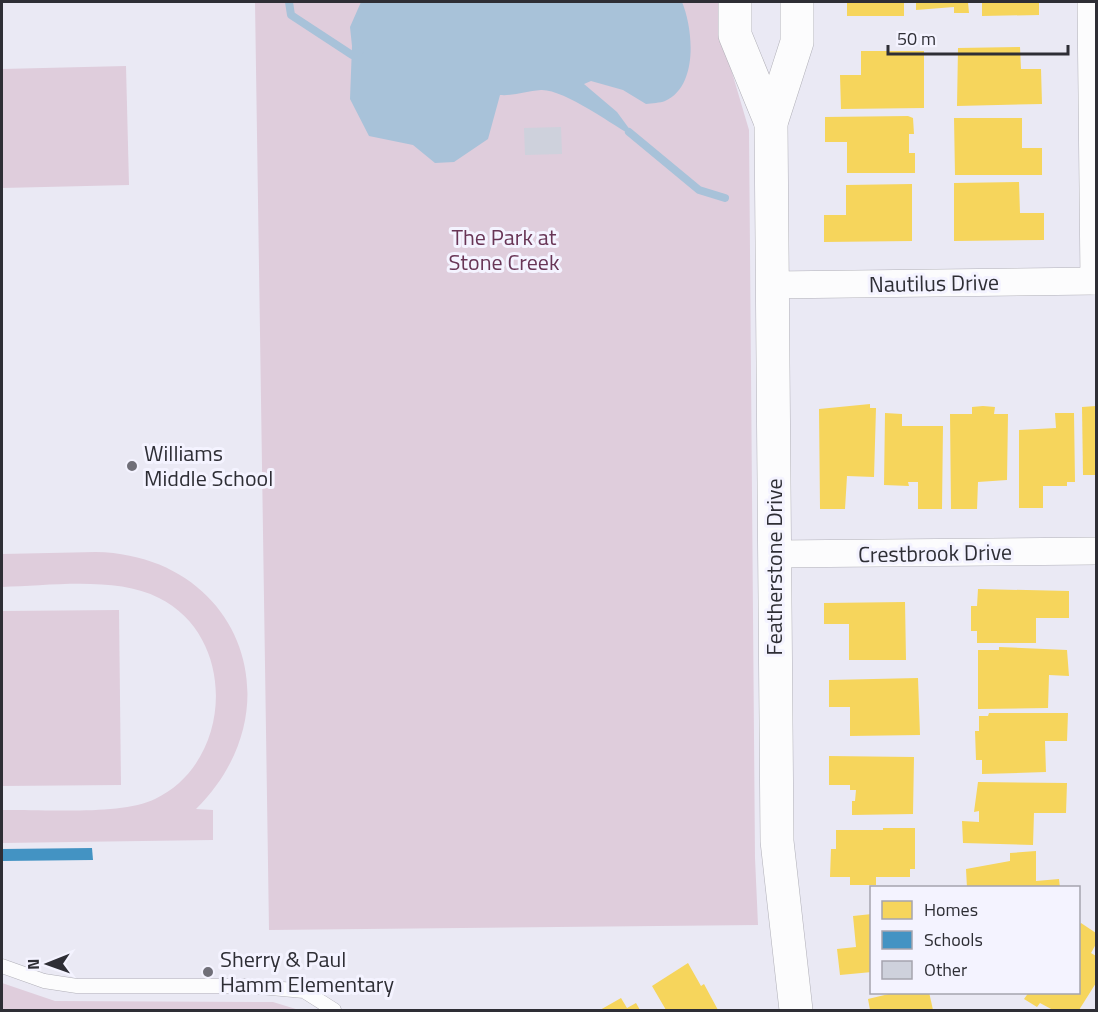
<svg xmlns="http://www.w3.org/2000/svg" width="1098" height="1012" font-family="'Titillium Web',sans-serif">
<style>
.green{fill:#dfcddc}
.water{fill:#a8c2d9}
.homes{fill:#f6d55c}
.schools{fill:#4393c3}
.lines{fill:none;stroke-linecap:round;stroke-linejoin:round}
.stream{stroke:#a8c2d9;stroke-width:8}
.building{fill:#ced1dc}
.service-casing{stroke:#b1b0b8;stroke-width:15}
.minor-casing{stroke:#b1b0b8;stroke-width:28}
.tertiary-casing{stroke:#b1b0b8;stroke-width:34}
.service{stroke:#fcfcfd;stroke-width:14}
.minor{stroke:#fcfcfd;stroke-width:27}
.tertiary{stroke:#fcfcfd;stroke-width:33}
.poi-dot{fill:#706f78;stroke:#f4f3ff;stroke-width:2}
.labels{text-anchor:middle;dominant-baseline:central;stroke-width:6;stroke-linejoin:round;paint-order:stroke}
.park-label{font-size:22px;fill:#683556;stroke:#f4f3ff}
.street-label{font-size:22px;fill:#2e2e35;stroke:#f4f3ff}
.poi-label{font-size:22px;fill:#2e2e35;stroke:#f4f3ff;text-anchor:start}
</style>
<rect width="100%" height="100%" fill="#eae9f4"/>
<g class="green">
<polygon points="255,2 723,2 723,42 749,130 755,858 758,925 269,930"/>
<polygon points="126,66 129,185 2,188 2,69"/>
<path d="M96,552C240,555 298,708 196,809L213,810V840L2,843V810C42,809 120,816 155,799C233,762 238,637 159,598C116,576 49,586 2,587V554Z"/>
<polygon points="119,610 121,785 2,786 2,611"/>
<polygon points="2,983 55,1001 273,1002 299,1010 2,1010"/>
</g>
<path class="water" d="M361,2H682C693,28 699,86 665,101C660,103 652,103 646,104L623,90L591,81L584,84L617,112L636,138C614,126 564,89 541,90C526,91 515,96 500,95L488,139L454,162L435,163L413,145L369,136L350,99L352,46L350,27Z"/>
<g class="homes">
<rect x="847" y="2" width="57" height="14"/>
<polygon points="916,2 968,2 969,13 954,13 954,7 916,10"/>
<polygon points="982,2 1039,2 1039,15 982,16"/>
<polygon points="1020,47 1021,69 1041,69 1042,104 957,106 958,48"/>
<polygon points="861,51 924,51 924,108 841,109 840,75 861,75"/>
<polygon points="908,116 913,118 914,134 909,134 909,153 915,153 915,173 847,173 847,142 825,142 825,117"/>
<polygon points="954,118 1022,118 1022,148 1042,148 1042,175 955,175"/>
<polygon points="1019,182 1020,213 1044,213 1044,240 954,241 954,183"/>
<polygon points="912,184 912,241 824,242 824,215 846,215 846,185"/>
<polygon points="870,404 870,408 876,408 874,477 847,476 845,509 820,509 819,409"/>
<polygon points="983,406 995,407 994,414 1008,414 1007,480 978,482 977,509 951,509 950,414 972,414 972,407"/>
<polygon points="1096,406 1096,475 1083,475 1082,407"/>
<polygon points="885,413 902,414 902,426 943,426 942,509 918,509 918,482 908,482 909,486 884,485"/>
<polygon points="1055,413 1074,413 1075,482 1067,482 1067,486 1043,486 1043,508 1019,508 1019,430 1056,428"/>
<polygon points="978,589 1069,591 1069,618 1036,618 1036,643 977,643 977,631 971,631 971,606 977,606"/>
<polygon points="905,602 906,660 849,660 849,624 824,624 824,603"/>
<polygon points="999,647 1067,650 1069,676 1049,675 1048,708 978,709 978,650 999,650"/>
<polygon points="918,678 920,735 850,736 850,707 829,707 829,680"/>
<polygon points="989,713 1068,713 1067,741 1045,741 1046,772 982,774 982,760 976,760 975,731 979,731 979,716 988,716"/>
<polygon points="829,756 914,757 913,814 852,815 852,801 855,801 856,790 850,790 850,785 829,785"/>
<polygon points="978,782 1067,783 1066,813 1034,813 1033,845 963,843 962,821 979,822 979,811 974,812"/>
<polygon points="883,828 915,828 915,869 910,869 910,877 876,877 876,885 850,885 850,877 830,877 831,849 836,849 836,830 883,830"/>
<polygon points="1036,851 1036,881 1059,879 1060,888 967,888 966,869 1010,861 1010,853"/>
<polygon points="872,914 872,972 840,975 837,949 856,947 853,916"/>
<polygon points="1081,923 1096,933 1096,944 1091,953 1096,956 1096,983 1079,1010 1053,1010 1040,1003 1037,1007 1024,999 1029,992 1078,992 1078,926"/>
<polygon points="688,963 701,986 704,984 718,1010 666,1010 652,986"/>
<polygon points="897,992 929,992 933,1010 870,1010 868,999"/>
<polygon points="621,998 627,1008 636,1003 640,1010 600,1010"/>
</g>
<polygon class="schools" points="92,848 93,860 2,861 2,849"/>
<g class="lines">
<g class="stream">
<polyline points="289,2 291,15 352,55 359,52"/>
<polyline points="629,132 699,190 725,198"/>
</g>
</g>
<polygon class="building" points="561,127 562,154 525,155 524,128"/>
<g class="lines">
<defs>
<polyline id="service" points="2,966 44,981 77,986 250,986 304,991 334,1010"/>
<g id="minor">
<polyline points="1091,2 1094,281"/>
<polyline points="772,285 1096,281"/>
<polyline points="774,554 1096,551"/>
</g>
<g id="tertiary">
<polyline points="735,2 735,35 771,123"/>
<polyline points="796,1010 777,841 771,123 797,42 797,2"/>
</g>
</defs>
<use href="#service" class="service-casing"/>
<use href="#minor" class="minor-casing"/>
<use href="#tertiary" class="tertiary-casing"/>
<use href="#service" class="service"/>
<use href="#minor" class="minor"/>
<use href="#tertiary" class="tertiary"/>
</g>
<g class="poi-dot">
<circle cx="132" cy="466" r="6"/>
<circle cx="208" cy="972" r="6"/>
</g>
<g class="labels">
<g class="park-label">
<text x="504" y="237">The Park at<tspan x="504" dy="25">Stone Creek</tspan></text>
</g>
<g class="street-label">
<text transform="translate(934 283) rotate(-1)">Nautilus Drive</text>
<text transform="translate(935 553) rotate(-1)">Crestbrook Drive</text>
<text transform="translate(774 567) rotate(-90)">Featherstone Drive</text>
</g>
<g class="poi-label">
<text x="144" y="453">Williams<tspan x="144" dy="25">Middle School</tspan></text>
<text x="220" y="959">Sherry &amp; Paul<tspan x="220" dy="25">Hamm Elementary</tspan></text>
</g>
</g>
<rect width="1098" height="1012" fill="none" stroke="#2e2e35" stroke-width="6"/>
<rect x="870" y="886" width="210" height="108" fill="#f4f3ff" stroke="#a5a4ae" stroke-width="1.5"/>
<rect x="882" y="901" width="30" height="18" fill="#f6d55c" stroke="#a5a4ae" stroke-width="1.5"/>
<text x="924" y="916" font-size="18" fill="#2e2e35">Homes</text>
<rect x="882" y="931" width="30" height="18" fill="#4393c3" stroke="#a5a4ae" stroke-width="1.5"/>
<text x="924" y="946" font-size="18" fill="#2e2e35">Schools</text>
<rect x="882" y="961" width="30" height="18" fill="#ced1dc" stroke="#a5a4ae" stroke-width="1.5"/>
<text x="924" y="976" font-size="18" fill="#2e2e35">Other</text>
<g transform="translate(48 964) rotate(269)" stroke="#f4f3ff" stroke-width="4.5" paint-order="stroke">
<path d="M0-4.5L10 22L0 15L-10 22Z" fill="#2e2e35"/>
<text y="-9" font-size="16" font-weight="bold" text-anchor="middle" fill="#2e2e35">N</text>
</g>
<path d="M888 45v9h180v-9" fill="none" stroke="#2e2e35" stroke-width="3"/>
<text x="897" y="45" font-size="18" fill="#2e2e35" stroke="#f4f3ff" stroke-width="4.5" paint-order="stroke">50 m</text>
</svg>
